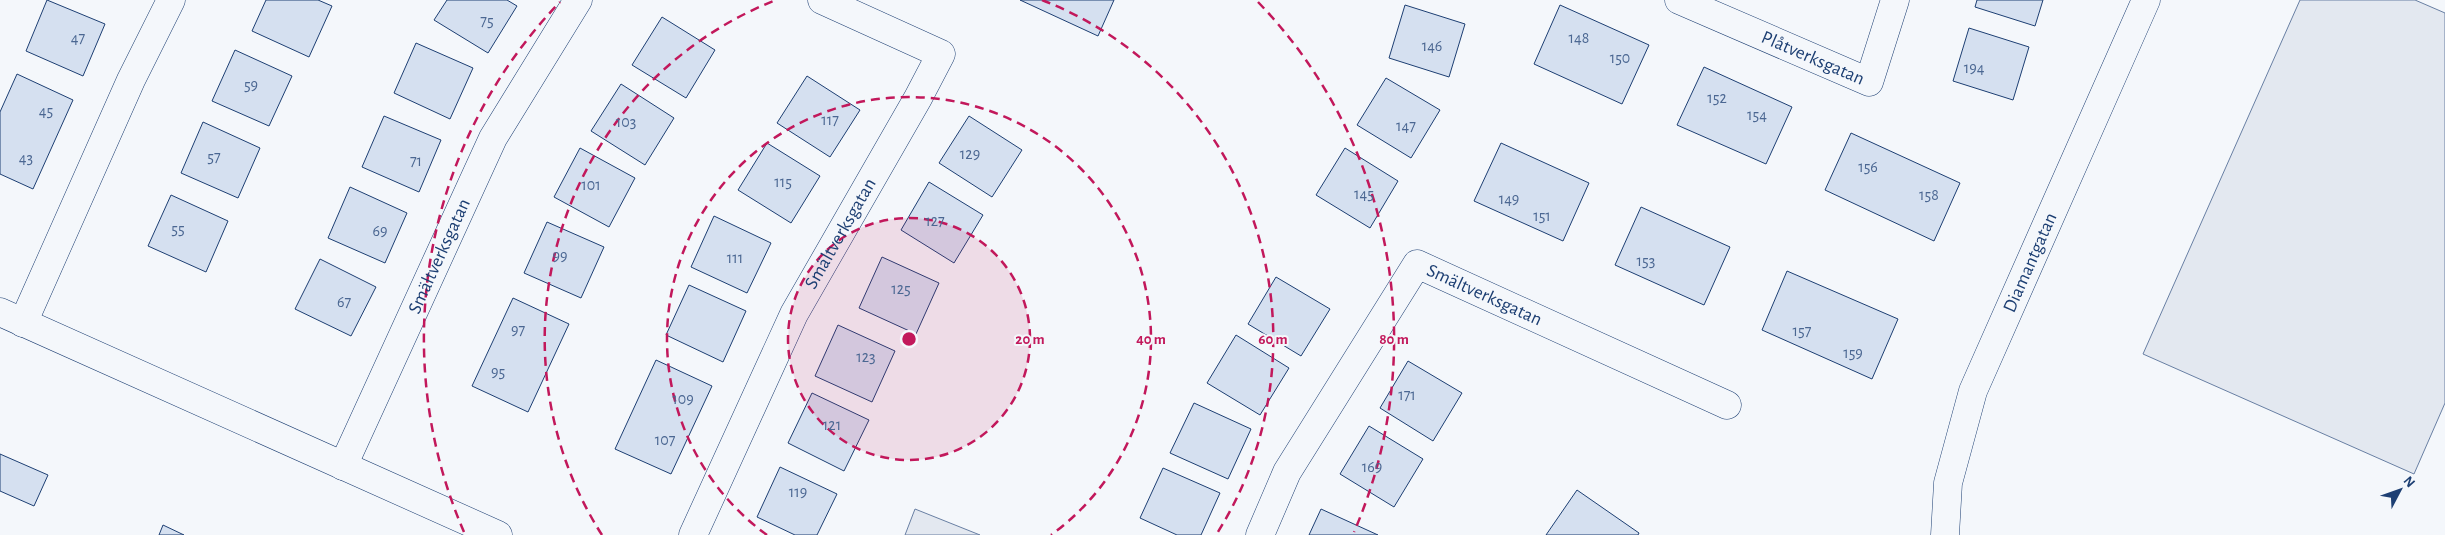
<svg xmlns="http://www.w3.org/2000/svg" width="2445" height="535" font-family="'Alegreya Sans',sans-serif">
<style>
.parking{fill:#e3e8f0;stroke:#687fa3}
.building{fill:#d5e0f0;stroke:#1d3f73}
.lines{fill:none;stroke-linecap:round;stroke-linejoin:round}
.street-casing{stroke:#1d3f73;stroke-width:29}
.street{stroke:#f4f7fb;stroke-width:28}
.ring{fill:none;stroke:#c2185b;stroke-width:2.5;stroke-dasharray:9 6}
.labels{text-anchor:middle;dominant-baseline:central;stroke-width:4;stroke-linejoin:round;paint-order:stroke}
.number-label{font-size:16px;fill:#4b6792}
.street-label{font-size:19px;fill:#1d3f73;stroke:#f4f7fb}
.centre{fill:#c2185b;stroke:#f4f7fb;stroke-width:2.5}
.ring-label{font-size:15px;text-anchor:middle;font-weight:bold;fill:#c2185b;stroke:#f4f7fb;stroke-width:4;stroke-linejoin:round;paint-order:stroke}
</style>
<rect width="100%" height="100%" fill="#f4f7fb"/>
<g class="parking">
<polygon points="2300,0 2415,0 2445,13 2445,403 2414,474 2143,354"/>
<polygon points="915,509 980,535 905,535"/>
</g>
<g class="building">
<polygon points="47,0 105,24 83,76 26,51"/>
<polygon points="266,0 318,0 332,6 309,57 252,31"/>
<polygon points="447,0 507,0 517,6 488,53 434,20"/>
<polygon points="1020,0 1114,0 1098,36"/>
<polygon points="1977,0 2043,0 2035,26 1975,7"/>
<polygon points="1405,5 1465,24 1449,77 1389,58"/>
<polygon points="1560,5 1649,45 1622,104 1534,64"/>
<polygon points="662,17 715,50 686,98 632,65"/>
<polygon points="1969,28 2029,47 2013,100 1953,81"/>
<polygon points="416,43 473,68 450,119 394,93"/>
<polygon points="235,50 292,76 269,126 212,101"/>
<polygon points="1704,67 1792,107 1766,164 1677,125"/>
<polygon points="17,74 73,100 33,189 0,174 0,112"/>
<polygon points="807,76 860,110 830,157 777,123"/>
<polygon points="1386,78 1440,110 1411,158 1357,125"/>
<polygon points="621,84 674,118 645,165 591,131"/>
<polygon points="384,116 441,140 419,192 362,167"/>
<polygon points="969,116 1022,150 992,197 939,163"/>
<polygon points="203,122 260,148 238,198 181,173"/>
<polygon points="1851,133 1960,183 1934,241 1825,190"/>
<polygon points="767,143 820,176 791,223 738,190"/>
<polygon points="1501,143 1589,183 1563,241 1474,201"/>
<polygon points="580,148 635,178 609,227 554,197"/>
<polygon points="1345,148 1398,181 1370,228 1316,195"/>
<polygon points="929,182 983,215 954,263 901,230"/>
<polygon points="350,187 407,213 385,263 328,238"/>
<polygon points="171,195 228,221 206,272 148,246"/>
<polygon points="1641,207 1730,247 1704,305 1615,265"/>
<polygon points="714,216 771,243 747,293 691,267"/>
<polygon points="547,222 604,247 581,298 524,273"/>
<polygon points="882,257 939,283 916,334 859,308"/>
<polygon points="320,259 376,287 351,336 295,309"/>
<polygon points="1787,271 1898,319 1872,379 1762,330"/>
<polygon points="1276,277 1330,309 1301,356 1248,324"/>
<polygon points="689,285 746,311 723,362 666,335"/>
<polygon points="513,298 569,324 528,412 472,386"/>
<polygon points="838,325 895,351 872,402 815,376"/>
<polygon points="1236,335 1289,368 1260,415 1207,383"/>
<polygon points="656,360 712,386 671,474 615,449"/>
<polygon points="1408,361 1462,393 1433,441 1380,408"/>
<polygon points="812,393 869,420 844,471 788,443"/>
<polygon points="1194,403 1251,429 1228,479 1170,453"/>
<polygon points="1369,426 1423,459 1394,507 1340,474"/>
<polygon points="0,454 48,475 34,506 0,491"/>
<polygon points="780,467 837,494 817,535 795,535 757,517"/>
<polygon points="1163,468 1220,493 1201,535 1177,535 1140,518"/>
<polygon points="1577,490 1639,533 1638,535 1546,535"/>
<polygon points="1321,509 1378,535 1309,535"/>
<polygon points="163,525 184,535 159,535"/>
</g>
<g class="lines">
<defs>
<g id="street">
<path id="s1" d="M1679,0L1869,82L1895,0"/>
<polyline points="0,312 498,535"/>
<polyline points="23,323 131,80 171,0"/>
<path id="s2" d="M343,466L493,138L578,0"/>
<path id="s3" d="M693,535L794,314L918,98L941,54L822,0"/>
<path id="s4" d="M1260,535L1287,472L1417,264L1727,405"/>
<path id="s5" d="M1945,535L1948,483L1973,391L2146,0"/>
</g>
</defs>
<use href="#street" class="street-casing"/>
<use href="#street" class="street"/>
</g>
<circle cx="909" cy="339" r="121" fill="#c2185b" fill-opacity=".12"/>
<g class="ring">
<circle cx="909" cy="339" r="121"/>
<path d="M767 535A242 242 0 1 1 1051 535"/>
<path d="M602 535A364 364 0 0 1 776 0M1042 0A364 364 0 0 1 1216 535"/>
<path d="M464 532A485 485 0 0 1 560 2M1258 2A485 485 0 0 1 1354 532"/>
</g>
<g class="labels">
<g class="number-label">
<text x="487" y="21">75</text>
<text x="78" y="38">47</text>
<text x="1579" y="38">148</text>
<text x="1432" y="46">146</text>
<text x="1620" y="58">150</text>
<text x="1974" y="68">194</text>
<text x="251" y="85">59</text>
<text x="1717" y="98">152</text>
<text x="46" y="111">45</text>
<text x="1757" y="115">154</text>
<text x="830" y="120">117</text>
<text x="626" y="122">103</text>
<text x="1406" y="126">147</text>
<text x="970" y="154">129</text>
<text x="214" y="157">57</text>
<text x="26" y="158">43</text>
<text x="416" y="161">71</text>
<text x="1868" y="167">156</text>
<text x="783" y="182">115</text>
<text x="591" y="185">101</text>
<text x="1364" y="194">145</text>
<text x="1929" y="195">158</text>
<text x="1509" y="199">149</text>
<text x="1542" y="216">151</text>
<text x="935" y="221">127</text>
<text x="178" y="229">55</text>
<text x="380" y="231">69</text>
<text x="560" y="256">99</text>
<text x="735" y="258">111</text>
<text x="1646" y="261">153</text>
<text x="901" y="289">125</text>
<text x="344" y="302">67</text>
<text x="518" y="330">97</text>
<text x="1802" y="331">157</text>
<text x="1853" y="353">159</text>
<text x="866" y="357">123</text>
<text x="498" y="372">95</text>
<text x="1407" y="395">171</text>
<text x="683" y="399">109</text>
<text x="832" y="425">121</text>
<text x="665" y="440">107</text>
<text x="1372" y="467">169</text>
<text x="798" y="492">119</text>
</g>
<g class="street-label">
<text stroke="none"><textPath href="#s1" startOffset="146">Plåtverksgatan</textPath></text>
<text stroke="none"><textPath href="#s3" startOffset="336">Smältverksgatan</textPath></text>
<text stroke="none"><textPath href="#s2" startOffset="231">Smältverksgatan</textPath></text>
<text stroke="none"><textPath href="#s5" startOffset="288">Diamantgatan</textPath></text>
<text stroke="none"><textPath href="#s4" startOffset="388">Smältverksgatan</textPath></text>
</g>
</g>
<circle cx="909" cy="339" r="8" class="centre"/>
<g class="ring-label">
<text x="1030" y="344">20 m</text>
<text x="1151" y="344">40 m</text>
<text x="1273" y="344">60 m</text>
<text x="1394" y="344">80 m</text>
</g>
<g transform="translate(2400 490) rotate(49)" stroke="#f4f7fb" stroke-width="4" paint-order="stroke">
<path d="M0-4L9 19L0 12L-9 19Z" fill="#1d3f73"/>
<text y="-8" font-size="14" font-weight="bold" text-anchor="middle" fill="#1d3f73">N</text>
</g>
</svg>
